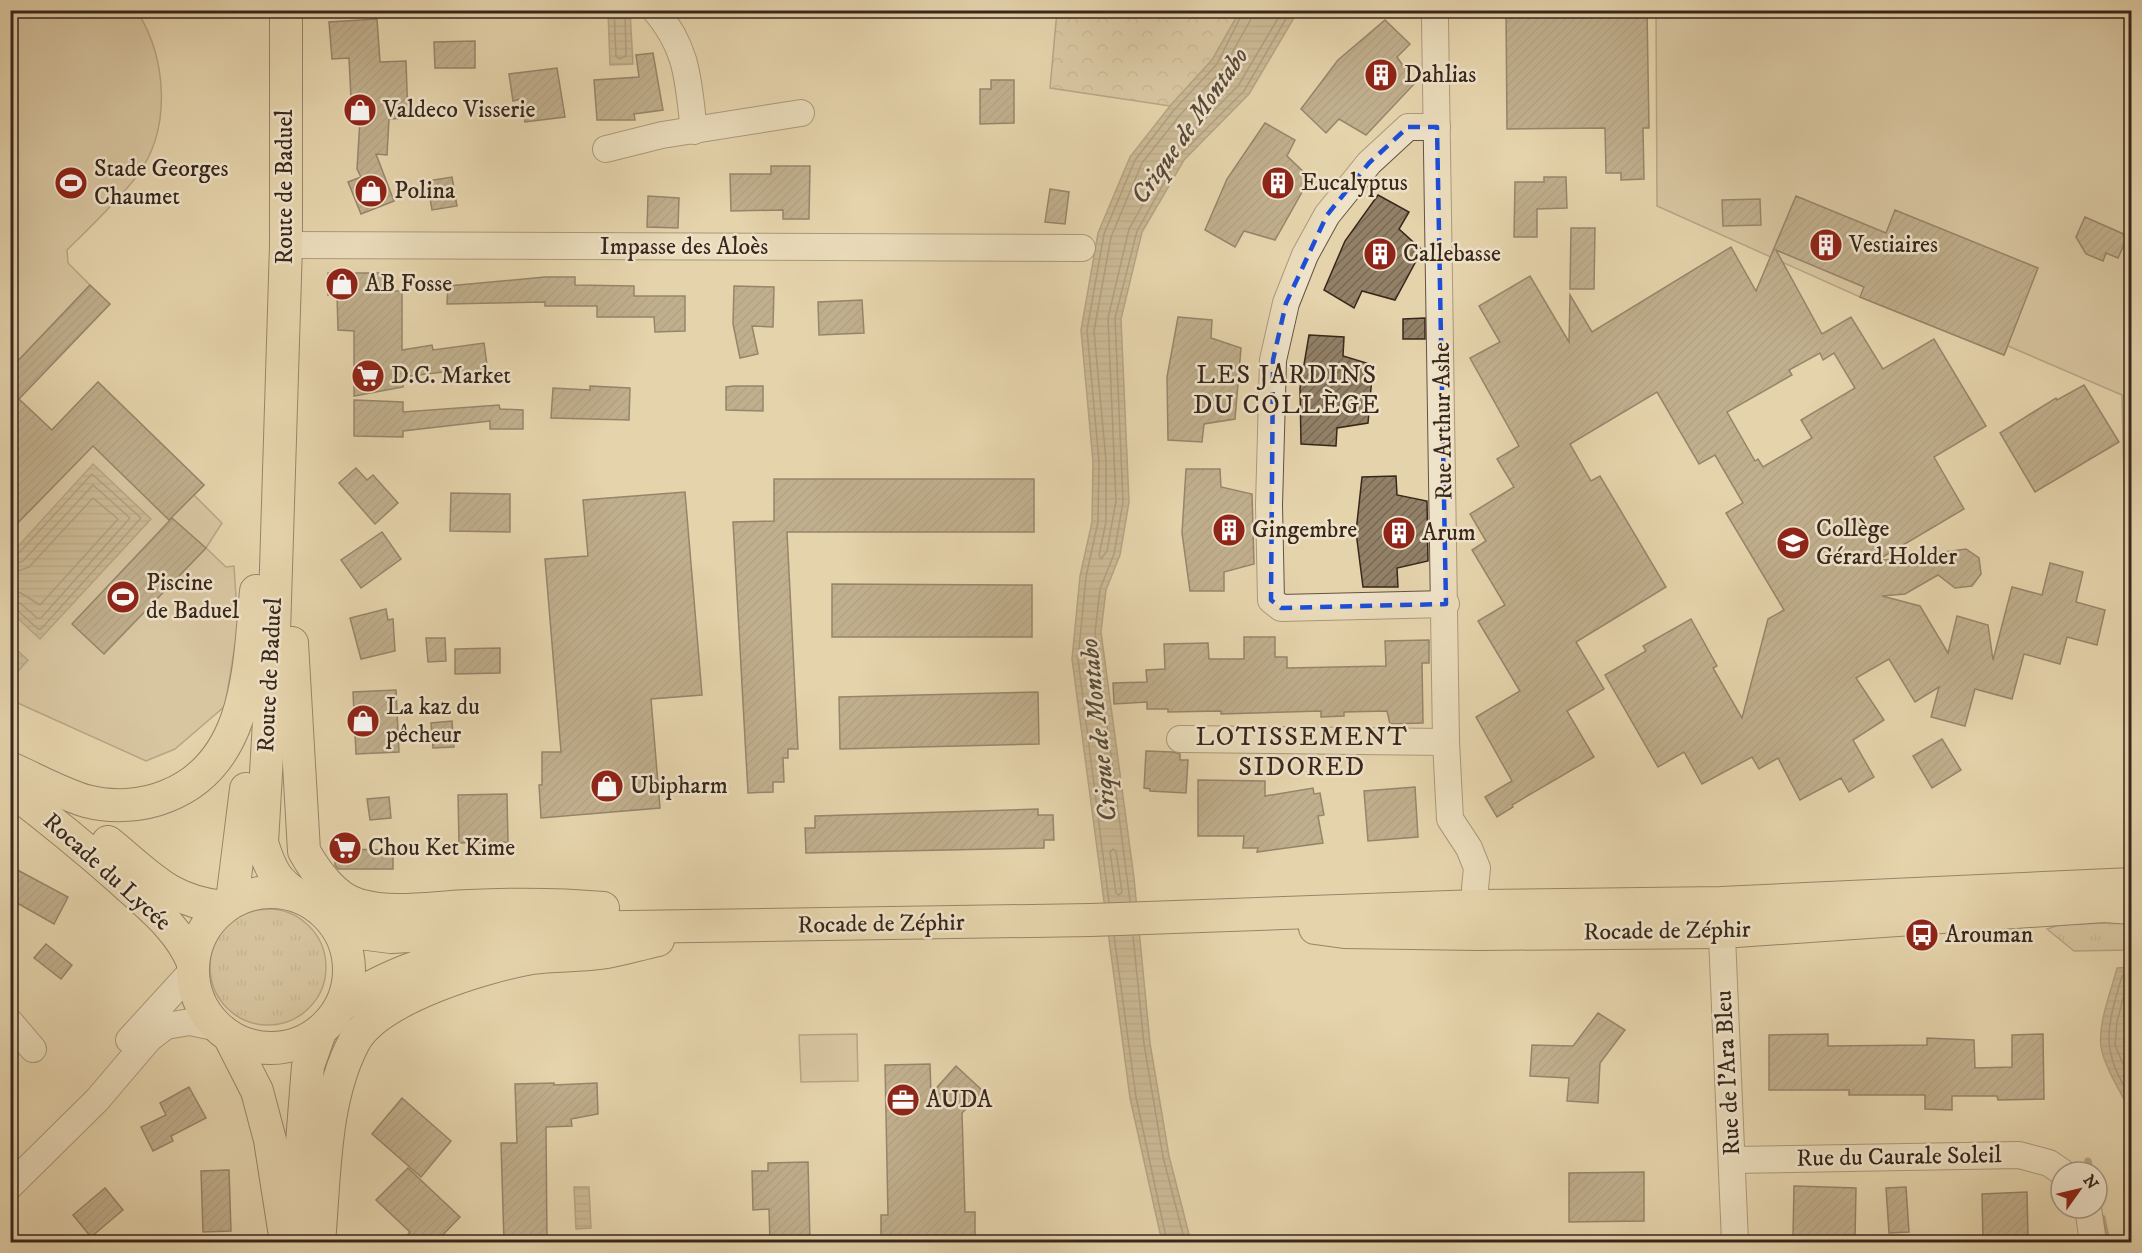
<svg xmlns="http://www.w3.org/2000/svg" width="2142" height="1253" font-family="'IM FELL DW Pica',serif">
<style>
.grass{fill:url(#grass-tufts);stroke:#806e58;stroke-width:1.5}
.forest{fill:url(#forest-crowns);stroke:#806e58;stroke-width:1.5}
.pitch{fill:#c8b694;stroke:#806e58;stroke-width:1.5}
.water{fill:url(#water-rules);stroke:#7c6b55;stroke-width:1.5}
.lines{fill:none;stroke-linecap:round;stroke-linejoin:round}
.shore{stroke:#71604c;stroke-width:1.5}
.stream{stroke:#7c6b55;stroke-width:7}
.building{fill:url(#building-hatch);stroke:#38271c;stroke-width:1.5;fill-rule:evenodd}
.minor-casing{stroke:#635240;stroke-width:28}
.major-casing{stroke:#38271c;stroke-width:34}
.minor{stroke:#eee2c9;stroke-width:26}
.major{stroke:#e5d3ac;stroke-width:32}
.marked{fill:none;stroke:#1d4ed8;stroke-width:4.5;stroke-dasharray:12 8;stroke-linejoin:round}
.labels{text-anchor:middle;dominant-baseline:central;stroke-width:5;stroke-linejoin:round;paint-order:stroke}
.poi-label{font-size:24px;fill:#38271c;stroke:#eee2c9;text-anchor:start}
.street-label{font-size:24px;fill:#38271c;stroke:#eee2c9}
.water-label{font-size:26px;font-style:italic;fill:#5a4938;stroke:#eee2c9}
.neighbourhood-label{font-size:26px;letter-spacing:1.5px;fill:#38271c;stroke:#eee2c9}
</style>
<defs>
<pattern id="grass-tufts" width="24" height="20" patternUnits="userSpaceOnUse" patternTransform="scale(1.5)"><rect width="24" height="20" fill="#c8b694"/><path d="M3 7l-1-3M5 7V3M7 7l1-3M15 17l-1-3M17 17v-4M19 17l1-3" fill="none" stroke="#a39478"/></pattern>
<pattern id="forest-crowns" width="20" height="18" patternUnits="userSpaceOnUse" patternTransform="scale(1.5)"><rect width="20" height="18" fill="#c8b694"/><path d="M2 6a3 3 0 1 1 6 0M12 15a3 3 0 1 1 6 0" fill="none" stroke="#a39478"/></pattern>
<pattern id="water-rules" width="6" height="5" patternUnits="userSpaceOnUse" patternTransform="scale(1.5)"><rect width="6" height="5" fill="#aa997b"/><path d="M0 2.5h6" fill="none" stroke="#8b7d64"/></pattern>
<pattern id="building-hatch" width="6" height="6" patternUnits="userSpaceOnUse" patternTransform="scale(1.5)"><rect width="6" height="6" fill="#928067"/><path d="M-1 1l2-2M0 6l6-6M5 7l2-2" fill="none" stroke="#786954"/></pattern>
</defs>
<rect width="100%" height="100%" fill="#e5d3ac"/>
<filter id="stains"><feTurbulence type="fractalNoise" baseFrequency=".00333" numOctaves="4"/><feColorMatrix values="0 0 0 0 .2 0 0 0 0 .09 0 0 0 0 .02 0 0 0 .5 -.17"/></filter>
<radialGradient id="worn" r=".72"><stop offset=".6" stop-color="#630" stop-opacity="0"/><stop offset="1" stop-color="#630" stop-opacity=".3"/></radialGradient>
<g class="grass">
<circle cx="268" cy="967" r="58"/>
<polygon points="2123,922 2131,923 2131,950 2074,951 2047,929 2059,925"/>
</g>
<polygon class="forest" points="1057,11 1240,11 1212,60 1170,106 1050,88"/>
<g class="pitch">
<path d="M11,11H137C167,59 172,129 137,176C116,203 91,226 67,250L68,263L90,285L11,369Z"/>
<polygon points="1656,11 2131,11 2131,797 2122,395 2008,346 2004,355 1860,297 1657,206"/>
<polygon points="98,382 204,485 194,495 222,523 206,548 226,567 234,566 238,627 225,706 175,749 146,761 11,700 11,472"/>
<polygon points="857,1034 858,1081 801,1082 799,1035"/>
</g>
<g class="water">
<polygon points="608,11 630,11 633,64 610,65"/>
<polygon points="1240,11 1298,11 1249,94 1184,160 1142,232 1121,319 1129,502 1120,555 1106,590 1101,632 1134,878 1150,1043 1169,1156 1191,1242 1162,1242 1130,1098 1072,659 1080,576 1092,522 1093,462 1081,330 1098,233 1130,157 1170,106 1212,60"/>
<polygon points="93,464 151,519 40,639 11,612 11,554"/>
<polygon points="10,644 28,660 11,679 10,679"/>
<path d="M2131,967H2132L2131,1112C2122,1095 2104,1066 2101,1047C2098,1022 2111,992 2117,968Z"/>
<polygon points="574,1187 589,1187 591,1228 576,1229"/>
</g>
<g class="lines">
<g class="shore">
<polyline points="614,10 616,56 619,59 626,56 625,10"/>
<polyline points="1252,10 1251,19 1223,69 1180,115 1142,163 1111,237 1094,331 1106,461 1106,522 1099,555 1101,559 1107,551 1116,501 1108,318 1129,229 1173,151 1238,86 1283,10"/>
<polyline points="10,557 17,555 92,474 141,518 41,629 38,629 17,610 10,608"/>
<polyline points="10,565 23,561 93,485 130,518 41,618 37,618 20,603 10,601"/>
<polyline points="10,574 29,567 93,498 118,519 40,605 21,593 10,591"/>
<polygon points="1113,849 1116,851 1122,892 1119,895 1116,893 1110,852"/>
<polyline points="1130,901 1095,632 1100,589 1114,554 1123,502 1115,318 1137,231 1179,156 1244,91 1291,10"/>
<polyline points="1109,902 1078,659 1086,577 1098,522 1099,461 1087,330 1104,234 1135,160 1174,110 1217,64 1244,10"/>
<polyline points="1114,936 1136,1097 1167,1242"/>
<polyline points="1133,936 1144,1044 1163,1157 1185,1242"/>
<path d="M2132,973L2122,976C2106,1031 2100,1048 2132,1100"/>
<polyline points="2132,981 2127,983 2117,1022 2115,1045 2132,1085"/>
<polyline points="2132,1002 2124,1043 2132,1062"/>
</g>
<g class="stream">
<polyline points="2088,1161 2091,1172"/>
<polyline points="2102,1218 2107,1242"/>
</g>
</g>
<g class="building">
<polygon points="1506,10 1647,10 1649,128 1643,128 1644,179 1621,180 1621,173 1606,173 1605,128 1507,129"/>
<polygon points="377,19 380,62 406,61 408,118 389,119 387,155 376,154 394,201 361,214 348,182 361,177 357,169 360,120 357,120 356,103 351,98 349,58 332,59 329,22"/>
<polygon points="1385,20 1410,44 1397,57 1415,83 1366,135 1339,119 1326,133 1301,109 1338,60"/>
<polygon points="475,41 475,68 435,68 434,42"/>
<polygon points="653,53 663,110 634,114 635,120 597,120 594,80 639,77 636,55"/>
<polygon points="557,68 565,117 525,122 521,99 513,101 509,74"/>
<polygon points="991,80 1014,80 1014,123 980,124 980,89 991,89"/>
<polygon points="1265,123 1295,140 1287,156 1310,178 1275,240 1244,231 1235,247 1205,230 1227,179"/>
<polygon points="771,166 810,166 809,219 783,219 783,210 731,211 730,174 771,174"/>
<polygon points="452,177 457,206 432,210 427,181"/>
<polygon points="1544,177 1566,177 1567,208 1537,209 1537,237 1514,237 1515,182 1544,182"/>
<polygon points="1050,189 1069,192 1065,224 1045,222"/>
<polygon points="1378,195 1409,212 1399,229 1422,250 1395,300 1362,291 1354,308 1324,290 1345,241"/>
<polygon points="648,196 679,198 678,228 647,227"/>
<path d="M1796,196L1886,233L1895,210L2038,268L2004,355L1860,297L1864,287L1776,250L1822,334L1851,317L1883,369L1934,339L1986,426L1934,457L1964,509L1876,561L1966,549L1979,558L1981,574L1972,586L1955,588L1938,575L1905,594L1882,596L1920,606L1948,653L1957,616L1988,625L1993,660L2012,587L2042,595L2050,563L2083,572L2076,602L2105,610L2097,645L2067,637L2060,664L2024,654L2012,699L1975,689L1965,726L1931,717L1939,687L1915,702L1889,659L1856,678L1884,720L1853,740L1874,777L1849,792L1841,778L1800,800L1778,758L1759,769L1752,757L1702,784L1684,752L1658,767L1605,675L1646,651L1643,646L1691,619L1717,666L1713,668L1742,718L1768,619L1784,610L1726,513L1743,503L1715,455L1699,464L1657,392L1570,444L1591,481L1600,476L1666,587L1576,642L1604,689L1567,711L1594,757L1512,805L1513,807L1497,817L1485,797L1512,781L1476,717L1520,691L1478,621L1505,605L1472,550L1486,541L1470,514L1514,487L1497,459L1519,446L1470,358L1500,342L1479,306L1530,276L1569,342L1570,295L1592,332L1731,247L1756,291ZM1820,353L1823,360L1834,353L1855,388L1801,420L1812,438L1763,467L1758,459L1755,461L1727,412L1792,375L1789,370Z"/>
<polygon points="1760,199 1761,225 1723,226 1722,200"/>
<polygon points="2085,217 2128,236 2118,258 2106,253 2103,261 2086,254 2076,237"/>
<polygon points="1571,228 1595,228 1594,289 1570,289"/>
<polygon points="328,273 382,273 382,291 402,291 402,350 432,345 433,350 484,343 488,372 460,377 459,370 403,377 403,387 354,396 354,331 338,330 337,295 328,295"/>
<polygon points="545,277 575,277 575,285 634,286 634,296 685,296 685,331 655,332 654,317 597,317 597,306 545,306 545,302 447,304 448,286"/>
<polygon points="90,285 110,304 19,399 52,430 98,382 204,485 169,520 93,446 10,531 10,369"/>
<polygon points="734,286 774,287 773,327 752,326 758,354 740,358 733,324"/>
<polygon points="862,300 864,333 819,335 818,302"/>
<polygon points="1178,317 1212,320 1211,338 1241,348 1235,419 1204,424 1202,442 1168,440 1167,377"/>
<polygon points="1425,318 1425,339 1403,339 1403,319"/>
<polygon points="1309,335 1344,337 1343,356 1373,365 1368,423 1337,428 1336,446 1301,444 1300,388"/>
<polygon points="2084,385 2119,442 2035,492 2000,433 2056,398 2057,400"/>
<polygon points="590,386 630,388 629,420 551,418 553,388 590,390"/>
<polygon points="734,386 763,386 763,411 726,410 726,387"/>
<polygon points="354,400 403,402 403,412 499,405 500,409 523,410 523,429 490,429 490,421 403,431 403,437 354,436"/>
<polygon points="356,468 367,480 373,475 398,503 375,524 339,483"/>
<polygon points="1186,469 1220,469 1221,487 1252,494 1254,564 1224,572 1224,591 1190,591 1182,533"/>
<polygon points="1396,476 1397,495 1427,501 1428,561 1397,568 1398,587 1363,587 1356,532 1362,477"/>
<polygon points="774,479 1034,479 1034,532 787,532 798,749 788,749 788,758 783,758 784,782 773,782 773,792 748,793 733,522 774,521"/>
<polygon points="685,492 702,695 651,699 660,808 541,818 539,785 542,785 542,752 561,752 545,559 588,556 583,500"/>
<polygon points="451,493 510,494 510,532 450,531"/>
<polygon points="172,518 206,548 104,654 72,624"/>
<polygon points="382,532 401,559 361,588 341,560"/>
<polygon points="832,584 1032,585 1032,637 832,637"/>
<polygon points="386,609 388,620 393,619 395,651 361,659 350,618"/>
<polygon points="1244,637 1275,637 1275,657 1287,657 1287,668 1386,666 1385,641 1429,640 1429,663 1422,663 1423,723 1390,724 1387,711 1344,712 1344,716 1321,717 1321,711 1221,714 1221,711 1168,712 1168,709 1147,709 1147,702 1114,704 1113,683 1147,682 1146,670 1165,669 1164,644 1208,643 1209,659 1244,659"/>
<polygon points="426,638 445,638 446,661 428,662"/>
<polygon points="500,648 500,673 455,674 455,649"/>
<polygon points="396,690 399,752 356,754 353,692"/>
<polygon points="1038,692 1039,744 840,749 839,697"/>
<polygon points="452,721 454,747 433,748 431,723"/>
<polygon points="1942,739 1961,770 1932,788 1913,756"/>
<polygon points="1146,751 1173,752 1180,754 1180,760 1188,760 1186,793 1150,791 1150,789 1144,788"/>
<polygon points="1198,780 1265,781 1265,796 1313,788 1314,794 1320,793 1324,815 1318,816 1323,843 1257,852 1258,848 1243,848 1244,836 1198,836"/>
<polygon points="1415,787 1418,837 1368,841 1364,791"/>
<polygon points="507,794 508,842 459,843 458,795"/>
<polygon points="389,797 391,818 370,820 367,799"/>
<polygon points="1038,809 1038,815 1053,815 1054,840 1044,840 1044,848 806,853 805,828 815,828 815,816"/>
<polygon points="335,849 393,850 393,869 338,869 335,865"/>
<polygon points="10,866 68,897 54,924 10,899"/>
<polygon points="46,944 72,965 61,979 34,958"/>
<polygon points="1598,1013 1625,1030 1600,1063 1598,1103 1567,1101 1569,1078 1530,1076 1532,1045 1573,1046"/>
<polygon points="1828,1034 1828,1046 1927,1045 1927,1038 1974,1040 1975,1068 2012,1067 2012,1035 2043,1034 2044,1099 1998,1100 1997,1096 1952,1096 1952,1110 1925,1109 1925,1095 1849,1095 1849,1090 1769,1090 1769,1035"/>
<polygon points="930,1064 931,1094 956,1066 983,1091 962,1113 965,1212 975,1212 975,1242 881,1242 881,1215 888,1215 885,1065"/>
<polygon points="554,1083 554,1085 597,1083 598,1114 571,1119 572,1126 546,1127 547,1242 504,1242 501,1143 517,1143 515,1084"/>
<polygon points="189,1087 206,1118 171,1136 173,1141 153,1151 141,1127 166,1115 160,1103"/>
<polygon points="402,1098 451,1141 421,1177 372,1134"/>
<polygon points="808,1162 810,1242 770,1242 769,1209 753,1210 752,1171 768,1171 768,1163"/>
<polygon points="408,1168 460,1217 436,1242 401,1242 410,1232 376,1200"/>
<polygon points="229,1170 231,1231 203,1232 201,1171"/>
<polygon points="1644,1172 1644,1221 1569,1222 1569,1173"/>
<polygon points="1794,1186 1856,1188 1855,1239 1793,1237"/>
<polygon points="1906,1187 1909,1232 1889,1233 1886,1188"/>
<polygon points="105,1188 123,1210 91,1237 73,1215"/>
<polygon points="2027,1192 2028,1237 1983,1239 1982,1194"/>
</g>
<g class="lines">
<defs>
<g id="minor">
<path d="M655,10C689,50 688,82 694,131"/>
<polyline points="1435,19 1446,742 1450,819 1469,848 1477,868 1475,888 1478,923"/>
<polyline points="1437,127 1408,127 1369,163 1327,215 1305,255 1286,303 1273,360 1269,505 1271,600 1281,608 1446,604"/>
<polyline points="606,149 662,135 801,113"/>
<polyline points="286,245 1082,248"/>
<polyline points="1180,739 1446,742"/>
<polyline points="1721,913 1735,1242"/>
<polyline points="10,1022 33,1049"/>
<polyline points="129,1040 193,970"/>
<polyline points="1733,1160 2019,1155 2049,1163 2062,1172"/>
<polyline points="10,1186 97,1100 149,1039 166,1026 190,1022 219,1028"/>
<polyline points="2088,1208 2093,1242"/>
</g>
<g id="major">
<path d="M286,10V245L274,633L262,843C271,871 276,882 302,898"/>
<path d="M292,643L304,851C315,871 335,899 359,905C393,915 434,907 469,906C514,904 559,904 603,908"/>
<path d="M10,768C35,779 60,793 86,801C112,808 143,806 167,796C250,763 249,666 256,591"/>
<path d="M10,789C48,818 85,848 121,880C148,905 179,928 193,963"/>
<path d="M108,842C149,875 169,902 224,907"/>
<circle cx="271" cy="970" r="78"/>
<polyline points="232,901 246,789"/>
<polyline points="331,919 359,933 391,937 561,928 1091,920 1477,906 1721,903 2132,884"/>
<polyline points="1315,928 1344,932 1479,934 1722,932 2104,906 2132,908"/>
<path d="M341,1006C387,972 441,958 496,944"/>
<polyline points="229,1036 257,1091 270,1140 286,1242"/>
<polyline points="300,1236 302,1142 308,1066 320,1032"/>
<path d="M319,1242C325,1177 323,1101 354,1042C378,998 485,966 532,958C555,955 578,956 600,953C620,950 639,944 658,940"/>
</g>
</defs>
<use href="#minor" class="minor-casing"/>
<use href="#major" class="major-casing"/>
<use href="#minor" class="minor"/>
<use href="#major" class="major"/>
</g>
<path d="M0 0H2142V1253H0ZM1408,127H1437L1446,604L1281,608L1271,600L1273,360L1286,303L1327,215L1369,163Z" fill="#e5d3ac" fill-opacity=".55" fill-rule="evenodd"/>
<path class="marked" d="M1408,127H1437L1446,604L1281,608L1271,600L1273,360L1286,303L1327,215L1369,163Z"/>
<defs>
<symbol id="building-disc" viewBox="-11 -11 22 22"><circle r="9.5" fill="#8f2418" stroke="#eee2c9"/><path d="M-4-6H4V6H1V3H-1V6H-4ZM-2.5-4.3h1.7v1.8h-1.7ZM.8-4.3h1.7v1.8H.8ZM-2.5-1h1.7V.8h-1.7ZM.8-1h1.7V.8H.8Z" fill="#fff"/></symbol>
<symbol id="shop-disc" viewBox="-11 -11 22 22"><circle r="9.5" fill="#8f2418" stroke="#eee2c9"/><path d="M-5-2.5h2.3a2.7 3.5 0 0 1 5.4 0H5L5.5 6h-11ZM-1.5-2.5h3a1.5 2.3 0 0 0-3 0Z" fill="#fff"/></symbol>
<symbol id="stadium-disc" viewBox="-11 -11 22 22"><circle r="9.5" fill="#8f2418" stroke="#eee2c9"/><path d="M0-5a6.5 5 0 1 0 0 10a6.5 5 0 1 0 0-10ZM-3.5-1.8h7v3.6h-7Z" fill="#fff"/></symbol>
<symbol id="supermarket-disc" viewBox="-11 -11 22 22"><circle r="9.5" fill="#8f2418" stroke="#eee2c9"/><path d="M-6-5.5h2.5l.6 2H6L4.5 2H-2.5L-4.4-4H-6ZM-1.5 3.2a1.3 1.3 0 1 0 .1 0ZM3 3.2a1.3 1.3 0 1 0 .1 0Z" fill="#fff"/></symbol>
<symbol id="school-disc" viewBox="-11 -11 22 22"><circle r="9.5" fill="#8f2418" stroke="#eee2c9"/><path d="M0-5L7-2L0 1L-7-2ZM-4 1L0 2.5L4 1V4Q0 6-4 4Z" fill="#fff"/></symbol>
<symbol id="bus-disc" viewBox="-11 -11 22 22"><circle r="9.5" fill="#8f2418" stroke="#eee2c9"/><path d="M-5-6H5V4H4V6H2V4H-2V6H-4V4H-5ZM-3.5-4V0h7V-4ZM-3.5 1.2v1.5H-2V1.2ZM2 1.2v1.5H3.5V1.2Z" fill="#fff"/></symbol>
<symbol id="office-disc" viewBox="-11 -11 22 22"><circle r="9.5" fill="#8f2418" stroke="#eee2c9"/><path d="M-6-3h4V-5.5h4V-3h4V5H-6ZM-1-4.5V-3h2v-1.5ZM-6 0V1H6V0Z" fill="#fff"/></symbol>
</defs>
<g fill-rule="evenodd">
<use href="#building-disc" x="1362" y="56" width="38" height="38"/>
<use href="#shop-disc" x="341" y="91" width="38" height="38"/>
<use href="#stadium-disc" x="52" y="164" width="38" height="38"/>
<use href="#building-disc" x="1259" y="164" width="38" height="38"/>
<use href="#shop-disc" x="352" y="172" width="38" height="38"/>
<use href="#building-disc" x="1807" y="226" width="38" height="38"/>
<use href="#building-disc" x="1361" y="235" width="38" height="38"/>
<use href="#shop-disc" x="323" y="265" width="38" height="38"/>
<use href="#supermarket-disc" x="349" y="357" width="38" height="38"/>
<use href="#building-disc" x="1210" y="511" width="38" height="38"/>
<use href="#building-disc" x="1380" y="514" width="38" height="38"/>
<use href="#school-disc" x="1774" y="524" width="38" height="38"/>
<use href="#stadium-disc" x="104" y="578" width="38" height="38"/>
<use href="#shop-disc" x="344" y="702" width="38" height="38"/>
<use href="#shop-disc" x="588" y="767" width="38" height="38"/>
<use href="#supermarket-disc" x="326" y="829" width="38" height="38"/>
<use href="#bus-disc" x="1903" y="916" width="38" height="38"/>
<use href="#office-disc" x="884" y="1081" width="38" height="38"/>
</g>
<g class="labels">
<g class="poi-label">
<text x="1404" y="75">Dahlias</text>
<text x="383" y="110">Valdeco Visserie</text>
<text x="94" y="169">Stade Georges<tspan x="94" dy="28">Chaumet</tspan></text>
<text x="1301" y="183">Eucalyptus</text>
<text x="394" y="191">Polina</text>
<text x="1849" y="245">Vestiaires</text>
<text x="1403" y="254">Callebasse</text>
<text x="365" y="284">AB Fosse</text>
<text x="391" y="376">D.C. Market</text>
<text x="1816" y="529">Collège<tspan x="1816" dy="28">Gérard Holder</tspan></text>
<text x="1252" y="530">Gingembre</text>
<text x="1422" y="533">Arum</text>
<text x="146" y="583">Piscine<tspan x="146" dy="28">de Baduel</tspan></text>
<text x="386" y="707">La kaz du<tspan x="386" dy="28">pêcheur</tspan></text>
<text x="630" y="786">Ubipharm</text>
<text x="368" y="848">Chou Ket Kime</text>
<text x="1945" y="935">Arouman</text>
<text x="926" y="1100">AUDA</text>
</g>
<g class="street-label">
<text transform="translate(285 187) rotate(-90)">Route de Baduel</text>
<text x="684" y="247">Impasse des Aloès</text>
<text transform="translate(1443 421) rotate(-91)">Rue Arthur Ashe</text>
<text transform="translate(270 675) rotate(-87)">Route de Baduel</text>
<text transform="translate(107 872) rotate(42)">Rocade du Lycée</text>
<text transform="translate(881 924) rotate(-1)">Rocade de Zéphir</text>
<text transform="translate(1667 931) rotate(-1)">Rocade de Zéphir</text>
<text transform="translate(1728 1073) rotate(-93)">Rue de l'Ara Bleu</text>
<text transform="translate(1899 1157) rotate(-1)">Rue du Caurale Soleil</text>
</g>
<g class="water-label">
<text transform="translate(1190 126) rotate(-55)">Crique de Montabo</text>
<text transform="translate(1099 730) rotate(-96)">Crique de Montabo</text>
</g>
<g class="neighbourhood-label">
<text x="1287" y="375">LES JARDINS<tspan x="1287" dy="30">DU COLLÈGE</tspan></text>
<text x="1302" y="737">LOTISSEMENT<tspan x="1302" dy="30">SIDORED</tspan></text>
</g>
</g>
<rect width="2142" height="1253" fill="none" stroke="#e5d3ac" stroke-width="36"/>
<rect x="12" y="12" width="2118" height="1229" fill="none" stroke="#38271c" stroke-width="3"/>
<rect x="18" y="18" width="2106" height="1217" fill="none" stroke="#38271c" stroke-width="1.5"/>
<g transform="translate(2079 1190) rotate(56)"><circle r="28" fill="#eee2c9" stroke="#a59784" stroke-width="1.5"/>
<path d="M0-4.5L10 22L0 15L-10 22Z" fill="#8f2418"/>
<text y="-9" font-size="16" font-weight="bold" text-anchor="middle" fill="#38271c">N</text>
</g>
<rect width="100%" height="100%" filter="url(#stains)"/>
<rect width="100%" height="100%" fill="url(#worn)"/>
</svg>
